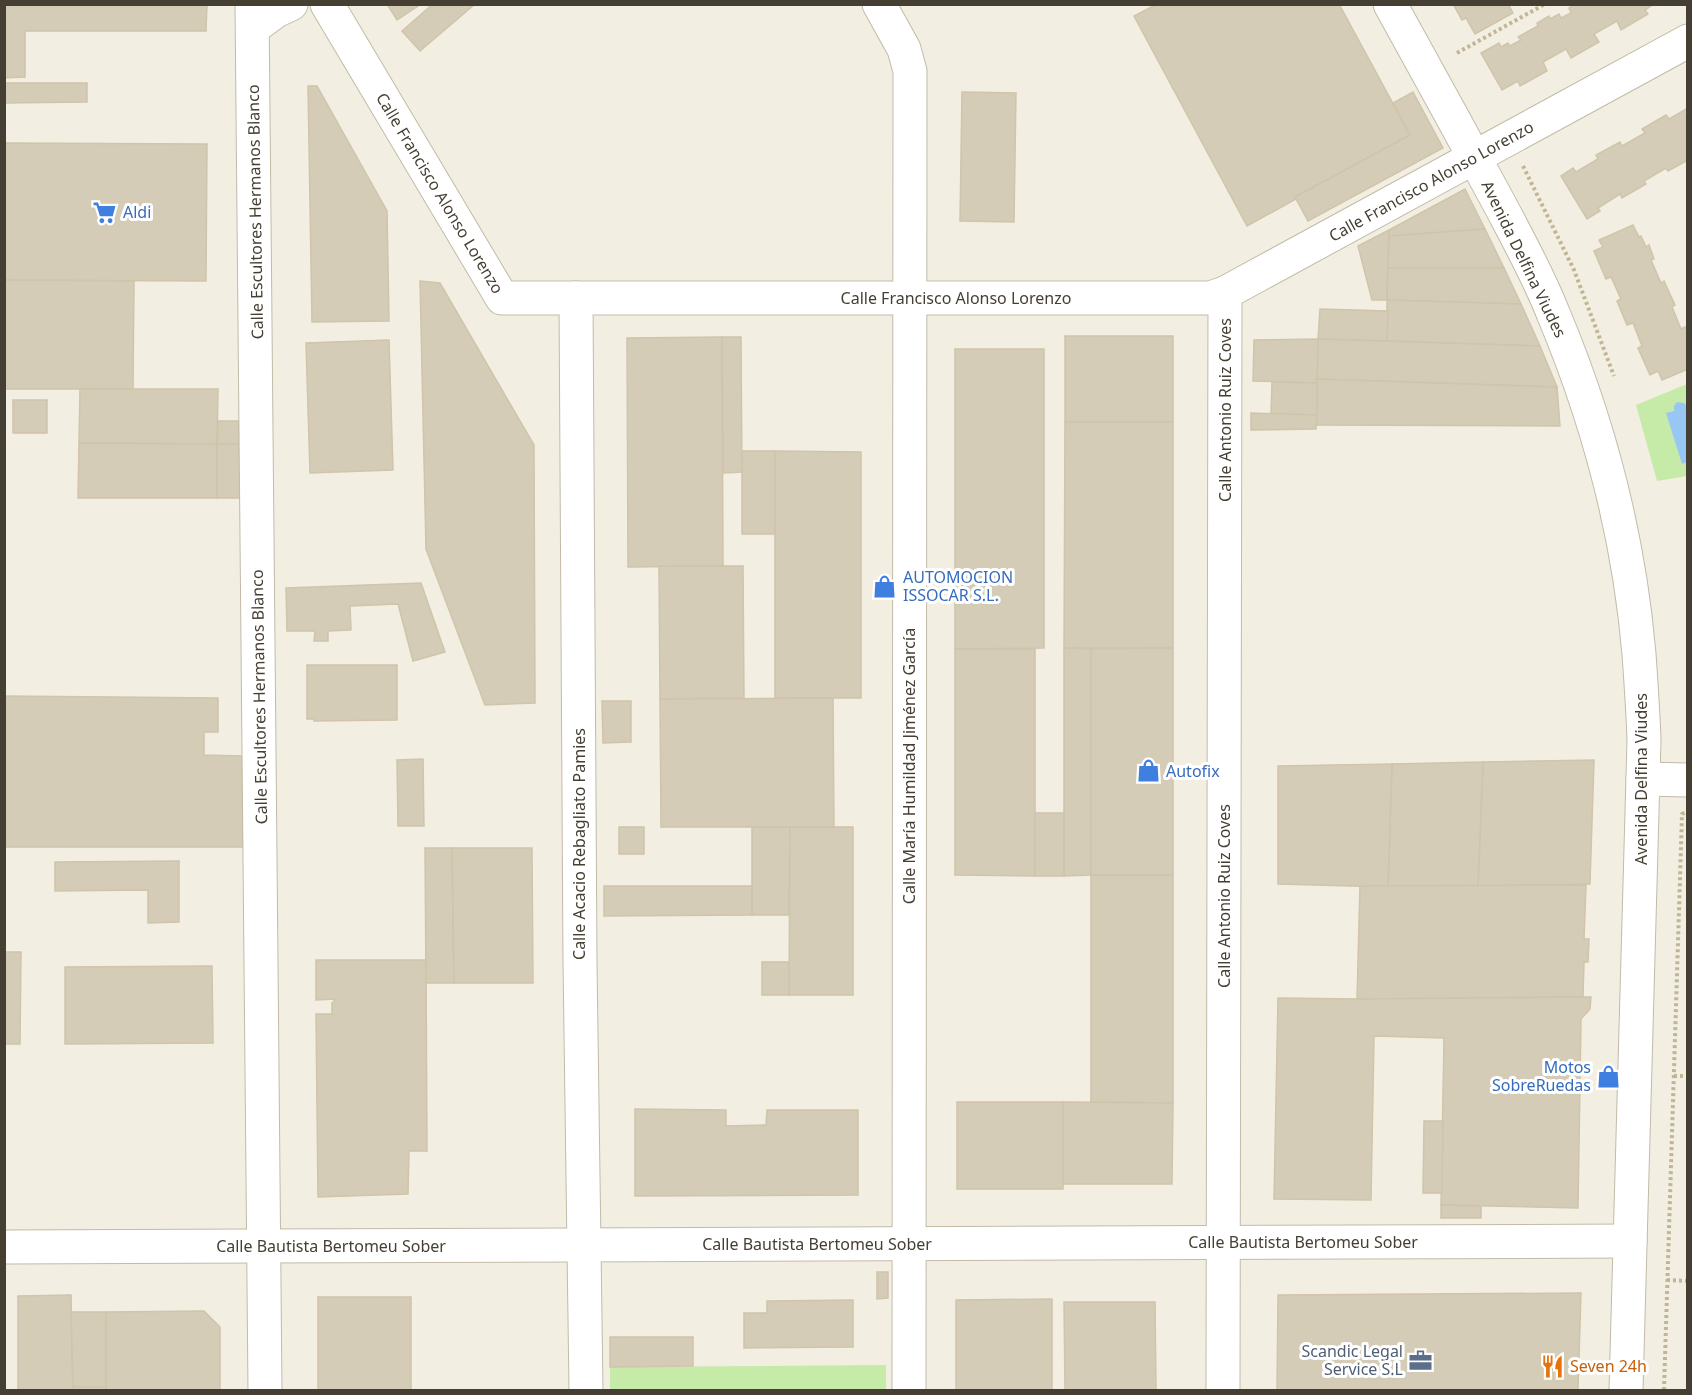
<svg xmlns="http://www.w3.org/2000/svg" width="1692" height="1395" font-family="'Noto Sans',sans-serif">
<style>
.green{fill:#c6eaa7}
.water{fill:#99c7f5}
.building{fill:#d4ccb7;stroke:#d0c4aa;stroke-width:1.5}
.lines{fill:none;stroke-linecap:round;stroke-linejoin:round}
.minor-casing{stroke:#c1bba7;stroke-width:35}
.path{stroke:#c1b594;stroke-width:4;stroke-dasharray:3 3;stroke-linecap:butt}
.minor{stroke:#fff;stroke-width:33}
.labels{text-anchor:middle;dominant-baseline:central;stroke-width:6;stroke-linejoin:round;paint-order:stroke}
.street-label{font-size:16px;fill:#443f32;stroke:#fff}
.shop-label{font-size:16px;fill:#366cbe;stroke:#fff;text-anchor:start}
.service-label{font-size:16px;fill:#4e5e75;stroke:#fff;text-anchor:end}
.food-label{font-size:16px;fill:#c56008;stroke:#fff;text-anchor:start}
</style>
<rect width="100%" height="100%" fill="#f2efe2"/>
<g class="green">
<polygon points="1687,384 1687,476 1657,481 1636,405"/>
<polygon points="886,1365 886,1390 610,1390 610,1367"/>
</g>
<polygon class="water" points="1677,402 1684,403 1687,406 1687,462 1682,464 1666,413 1674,411 1674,406"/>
<g class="building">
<polygon points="4,4 207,4 206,31 25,31 25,77 4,78"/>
<polygon points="387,4 421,4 397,20"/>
<polygon points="433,4 475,4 420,51 402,31"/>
<polygon points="1157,4 1339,4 1410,135 1295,197 1296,199 1247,226 1134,16"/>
<polygon points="1453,4 1508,4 1513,13 1475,34 1466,18 1462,20"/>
<polygon points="1576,4 1654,4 1645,10 1648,14 1621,30 1617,21 1594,34 1599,42 1571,58 1566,49 1543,62 1547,71 1520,86 1518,81 1502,90 1481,53 1499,43 1501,47 1508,43 1510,46 1521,40 1518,37 1538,26 1537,23 1549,16 1550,19 1559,14 1561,18 1571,13 1569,8"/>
<polygon points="4,83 87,83 87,102 4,103"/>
<polygon points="308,86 317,86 387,211 389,321 312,322"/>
<polygon points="962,92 1016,93 1014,222 960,221"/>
<polygon points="1413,92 1443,148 1308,221 1295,197 1410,135 1393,103"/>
<polygon points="1688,108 1688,160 1668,171 1666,168 1644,181 1646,184 1622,198 1620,194 1598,208 1600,211 1587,219 1561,176 1573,168 1576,172 1598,159 1596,155 1620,142 1622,146 1645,133 1642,129 1666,115 1669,119"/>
<polygon points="4,143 207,144 206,281 4,280"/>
<polygon points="1465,189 1485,229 1389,236 1389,230"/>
<polygon points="1633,225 1639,237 1641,236 1646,247 1649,245 1654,259 1651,260 1661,283 1664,281 1675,305 1672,307 1681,329 1685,327 1688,331 1688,369 1662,380 1658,371 1650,375 1638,348 1642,346 1633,323 1627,325 1617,301 1621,299 1611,277 1606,279 1594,251 1603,247 1599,240"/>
<polygon points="1485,229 1504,268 1388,268 1389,236"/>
<polygon points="1389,230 1387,300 1372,300 1358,246"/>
<polygon points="1388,268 1504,268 1521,304 1387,300"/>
<polygon points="4,280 134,281 133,389 4,389"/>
<polygon points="420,281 440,283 534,445 535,703 485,705 426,549"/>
<polygon points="1387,300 1521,304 1540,346 1387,341"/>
<polygon points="1320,309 1388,311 1387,341 1318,339"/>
<rect x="1065" y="336" width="108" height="86"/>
<polygon points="722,337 723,566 628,567 627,338"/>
<polygon points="722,337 741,337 742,472 723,473"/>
<polygon points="1318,339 1540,346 1557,387 1317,379"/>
<polygon points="1318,339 1317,383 1253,381 1254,340"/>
<polygon points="389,340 393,470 310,473 306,343"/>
<polygon points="955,349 1044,349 1044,648 955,649"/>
<polygon points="1317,379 1557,387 1560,426 1316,425"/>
<polygon points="1272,382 1317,383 1317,415 1271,414"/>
<polygon points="80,389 218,389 217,444 79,443"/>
<rect x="13" y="400" width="34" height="33"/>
<polygon points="1251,413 1317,415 1316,429 1251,430"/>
<polygon points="218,421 239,421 239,444 217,444"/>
<polygon points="1065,422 1173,422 1173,648 1064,648"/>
<polygon points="79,443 217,444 217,498 78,498"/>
<polygon points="217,444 239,444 240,498 217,498"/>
<rect x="742" y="451" width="33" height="83"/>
<polygon points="775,451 861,452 861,698 775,698"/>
<polygon points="659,566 743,566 744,698 660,699"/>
<polygon points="421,583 445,652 413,661 398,604 350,606 351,630 328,631 328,641 314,641 315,631 287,631 286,588"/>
<polygon points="1064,648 1091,649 1091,875 1064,876"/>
<polygon points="1173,648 1173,875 1091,875 1091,649"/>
<polygon points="955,649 1035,649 1035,876 955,875"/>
<polygon points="307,665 397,665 397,720 314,721 314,719 307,719"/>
<polygon points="4,696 218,698 218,732 204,732 204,755 242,756 243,847 4,847"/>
<polygon points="833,698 834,827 661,827 660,699"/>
<polygon points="602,701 631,701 631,742 603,743"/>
<polygon points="423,759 424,826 398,826 397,760"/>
<polygon points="1594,760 1590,884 1478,886 1483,762"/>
<polygon points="1483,762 1478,886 1388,887 1392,764"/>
<polygon points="1392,764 1388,887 1278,884 1278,766"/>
<rect x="1035" y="813" width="29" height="63"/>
<rect x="619" y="827" width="25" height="27"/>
<polygon points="752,827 790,827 789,915 752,915"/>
<polygon points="790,827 853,827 853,995 789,995"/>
<polygon points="425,848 452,848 454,983 426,983"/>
<polygon points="452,848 532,848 533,983 454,983"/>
<polygon points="179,861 179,922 148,923 148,890 55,891 55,862"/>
<polygon points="1091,875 1173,875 1173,1103 1091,1102"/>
<polygon points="1586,885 1584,939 1589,939 1588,962 1584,962 1583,997 1357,999 1360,886"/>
<polygon points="604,886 752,886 752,915 604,916"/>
<polygon points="4,952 21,952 20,1044 4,1044"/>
<polygon points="316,960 426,960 427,1151 409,1151 408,1194 318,1197 316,1014 332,1014 332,1003 336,999 316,1000"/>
<rect x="762" y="962" width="27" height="33"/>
<polygon points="212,966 213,1043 65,1044 65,967"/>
<polygon points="1591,997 1590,1009 1581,1019 1578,1208 1441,1205 1444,1038 1374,1036 1371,1200 1274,1199 1278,998 1357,999"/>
<rect x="957" y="1102" width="106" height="87"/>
<polygon points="1063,1102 1173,1103 1172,1184 1063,1184"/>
<polygon points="635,1109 726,1110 726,1126 766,1125 767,1110 858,1110 858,1195 635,1196"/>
<polygon points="1424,1121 1443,1121 1442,1193 1423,1193"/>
<polygon points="1441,1205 1481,1206 1481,1218 1441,1218"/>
<polygon points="877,1272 888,1272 888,1298 877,1299"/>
<polygon points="1581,1293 1578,1390 1277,1390 1278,1295"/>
<polygon points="71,1295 73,1390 18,1390 18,1296"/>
<rect x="318" y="1297" width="93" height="93"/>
<polygon points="1052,1299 1052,1390 956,1390 956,1300"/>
<polygon points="853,1300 853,1347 744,1348 744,1313 767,1313 767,1301"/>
<polygon points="1064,1302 1155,1302 1156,1390 1065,1390"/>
<polygon points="204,1311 220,1327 220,1390 106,1390 106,1312"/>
<polygon points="71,1312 106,1312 106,1387 73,1387"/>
<polygon points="610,1337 693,1337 693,1366 610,1367"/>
<rect x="73" y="1387" width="33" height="3"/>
</g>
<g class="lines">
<defs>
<g id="minor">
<polyline points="252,4 265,1390"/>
<polyline points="327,4 502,298 1210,298 1225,293 1688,41"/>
<polyline points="879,4 904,49 910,71 909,1390"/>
<path d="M1390,4C1427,71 1463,136 1499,203C1518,239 1538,275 1553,313C1598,420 1629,537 1639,654C1641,682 1643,711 1644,740L1626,1390"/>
<polyline points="253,28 276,11 291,4"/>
<polyline points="576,298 580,962 586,1390"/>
<polyline points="1643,779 1688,780"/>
<polyline points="4,1247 1630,1241"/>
<polyline points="1223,1390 1225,293"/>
</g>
</defs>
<use href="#minor" class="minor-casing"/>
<g class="path">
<polyline points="1457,53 1545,4"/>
<polyline points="1523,166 1574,270 1614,376"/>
<polyline points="1674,1076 1688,1076"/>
<polyline points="1667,1280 1688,1281"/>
<polyline points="1664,1390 1682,814 1686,812"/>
</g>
<use href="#minor" class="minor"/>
</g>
<defs>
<symbol id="supermarket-bare" viewBox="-9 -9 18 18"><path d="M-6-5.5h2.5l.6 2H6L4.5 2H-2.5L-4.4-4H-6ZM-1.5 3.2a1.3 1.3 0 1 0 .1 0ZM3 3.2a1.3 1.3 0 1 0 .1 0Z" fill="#3f7fe0" stroke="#fff" stroke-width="2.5" paint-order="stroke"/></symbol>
<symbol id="shop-bare" viewBox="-9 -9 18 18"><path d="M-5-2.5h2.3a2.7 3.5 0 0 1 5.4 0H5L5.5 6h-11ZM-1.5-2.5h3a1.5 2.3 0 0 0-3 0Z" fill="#3f7fe0" stroke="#fff" stroke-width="2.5" paint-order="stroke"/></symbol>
<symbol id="office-bare" viewBox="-9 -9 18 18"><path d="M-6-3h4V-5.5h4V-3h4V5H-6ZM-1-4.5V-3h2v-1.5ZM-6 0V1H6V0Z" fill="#5c6f8a" stroke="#fff" stroke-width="2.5" paint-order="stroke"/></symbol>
<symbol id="restaurant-bare" viewBox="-9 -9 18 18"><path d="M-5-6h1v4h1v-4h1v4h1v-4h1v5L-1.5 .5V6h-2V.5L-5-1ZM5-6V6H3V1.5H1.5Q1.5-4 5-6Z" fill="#e8710a" stroke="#fff" stroke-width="2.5" paint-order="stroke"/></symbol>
</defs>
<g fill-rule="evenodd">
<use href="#supermarket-bare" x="88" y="196" width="33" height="33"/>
<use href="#shop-bare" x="868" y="570" width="33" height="33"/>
<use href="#shop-bare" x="1132" y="754" width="33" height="33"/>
<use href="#shop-bare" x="1592" y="1060" width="33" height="33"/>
<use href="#office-bare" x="1404" y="1344" width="33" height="33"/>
<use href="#restaurant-bare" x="1536" y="1350" width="33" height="33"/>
</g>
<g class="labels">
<g class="street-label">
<text transform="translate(1431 181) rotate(-29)">Calle Francisco Alonso Lorenzo</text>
<text transform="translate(440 193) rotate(59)">Calle Francisco Alonso Lorenzo</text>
<text transform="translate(255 212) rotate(-91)">Calle Escultores Hermanos Blanco</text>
<text transform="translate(1524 259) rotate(64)">Avenida Delfina Viudes</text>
<text x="956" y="298">Calle Francisco Alonso Lorenzo</text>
<text transform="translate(1225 410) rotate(-90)">Calle Antonio Ruiz Coves</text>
<text transform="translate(259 697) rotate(-91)">Calle Escultores Hermanos Blanco</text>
<text transform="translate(909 766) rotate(-90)">Calle María Humildad Jiménez García</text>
<text transform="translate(1641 779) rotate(-90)">Avenida Delfina Viudes</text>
<text transform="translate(579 844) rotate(-90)">Calle Acacio Rebagliato Pamies</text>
<text transform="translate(1224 896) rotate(-90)">Calle Antonio Ruiz Coves</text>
<text x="1303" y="1242">Calle Bautista Bertomeu Sober</text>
<text x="817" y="1244">Calle Bautista Bertomeu Sober</text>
<text x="331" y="1246">Calle Bautista Bertomeu Sober</text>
</g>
<g class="shop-label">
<text x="123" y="212">Aldi</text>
<text x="903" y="577">AUTOMOCION<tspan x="903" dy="18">ISSOCAR S.L.</tspan></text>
<text x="1166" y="771">Autofix</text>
<text x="1591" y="1067" text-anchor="end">Motos<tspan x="1591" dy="18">SobreRuedas</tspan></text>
</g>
<g class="service-label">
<text x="1403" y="1351">Scandic Legal<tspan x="1403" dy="18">Service S.L</tspan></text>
</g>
<g class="food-label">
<text x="1570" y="1366">Seven 24h</text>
</g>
</g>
<rect width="1692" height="1395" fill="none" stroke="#443f32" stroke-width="12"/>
</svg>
